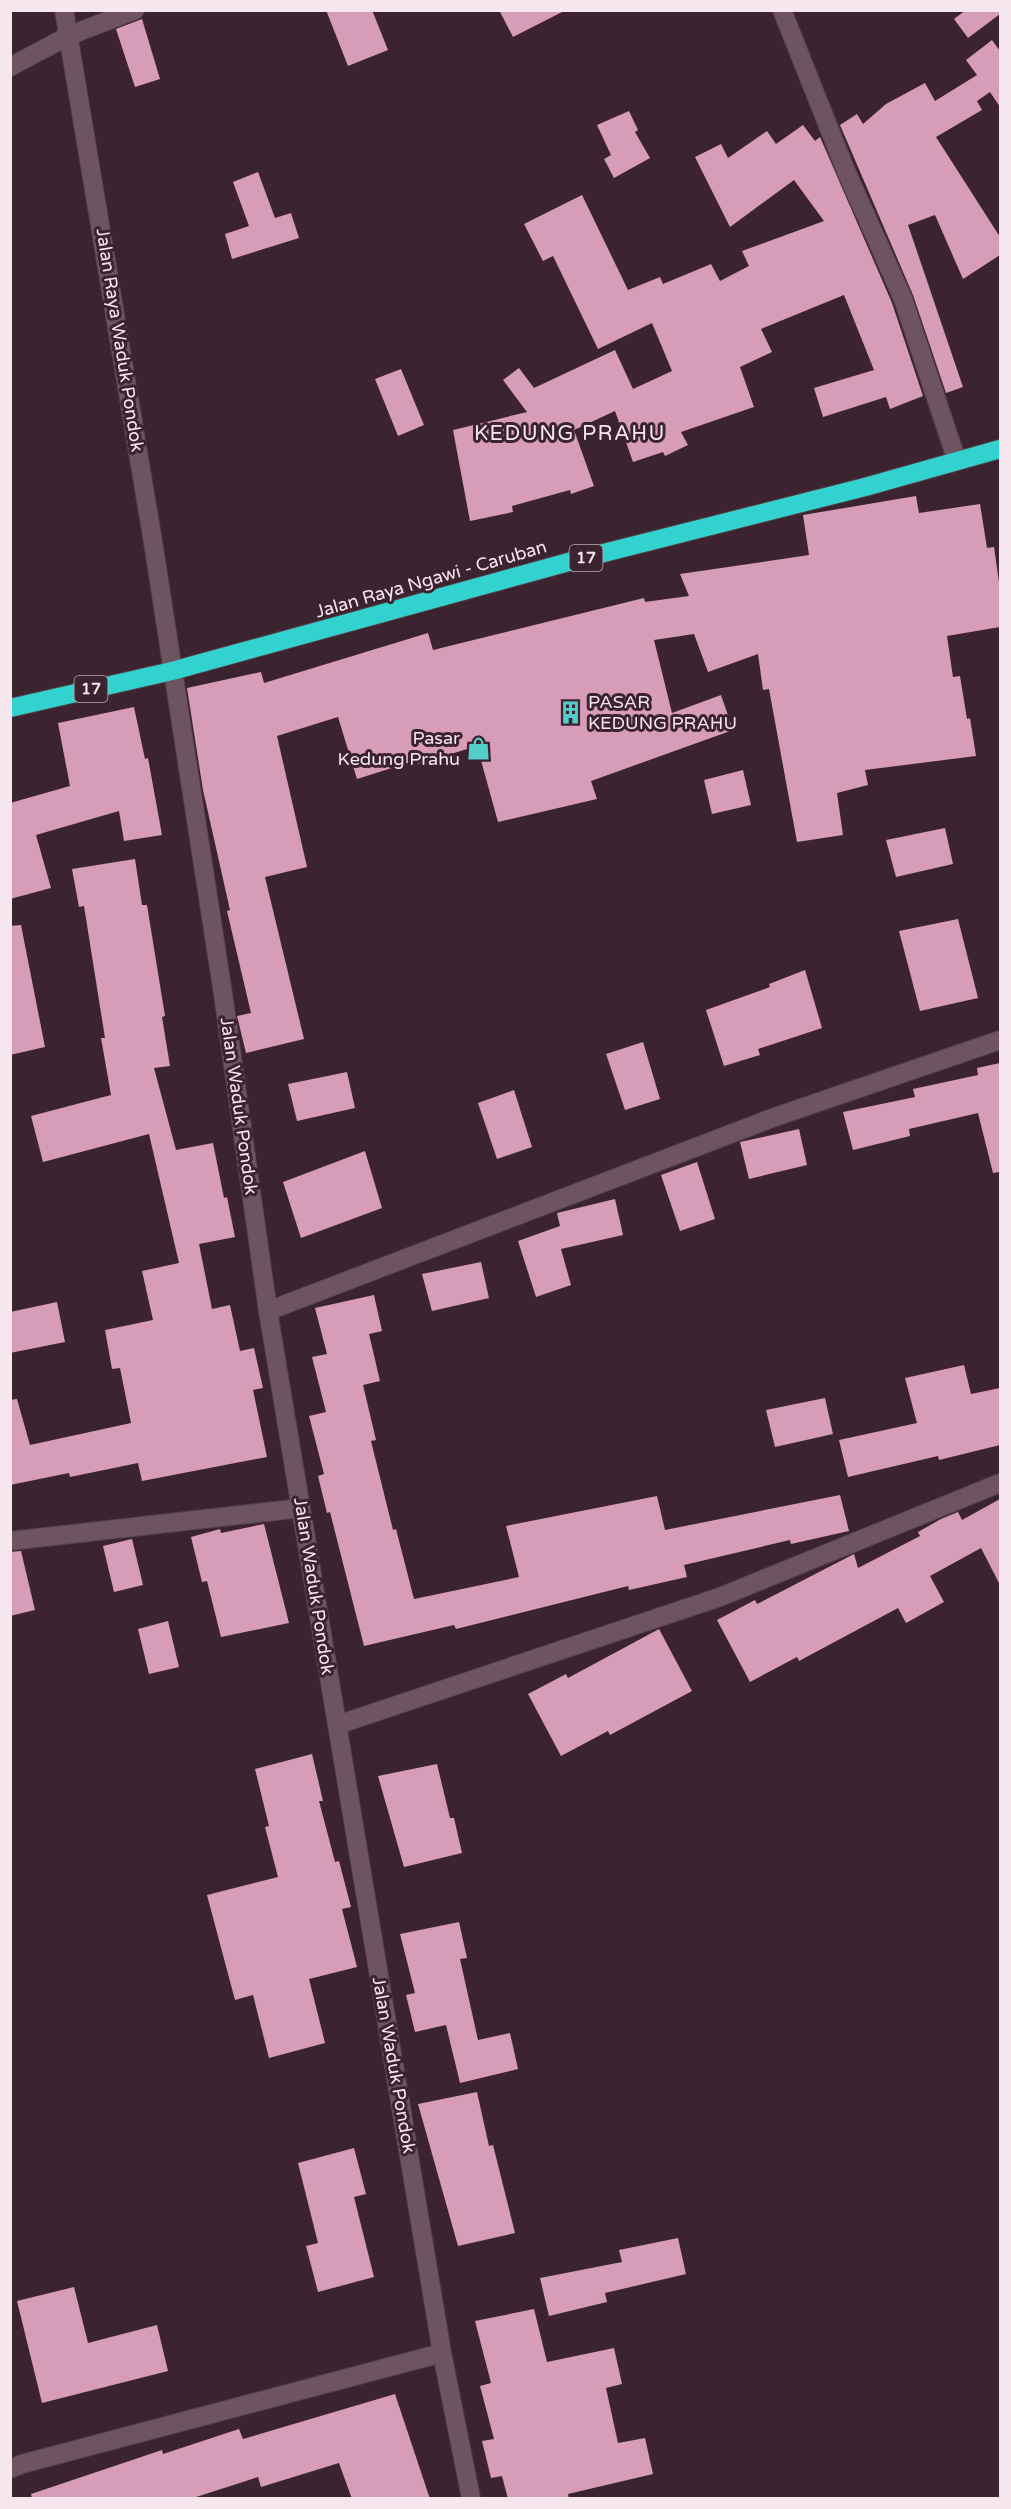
<svg xmlns="http://www.w3.org/2000/svg" width="1011" height="2509" font-family="'Varela Round',sans-serif">
<style>
.building{fill:#d79cb8}
.lines{fill:none;stroke-linecap:round;stroke-linejoin:round}
.minor-casing{stroke:#54404a;stroke-width:20}
.highway-casing{stroke:#54404a;stroke-width:20}
.minor{stroke:#6e5460;stroke-width:18}
.highway{stroke:#32d3cf;stroke-width:18}
.labels{text-anchor:middle;dominant-baseline:central;stroke-width:6;stroke-linejoin:round;paint-order:stroke}
.shield{fill:#3b242f;stroke:#beacb4;stroke-width:1.5}
.shield-label{font-size:16px;font-weight:bold;fill:#f6e6ed}
.street-label{font-size:18px;fill:#f6e6ed;stroke:#3b242f}
.poi-label{font-size:18px;fill:#f6e6ed;stroke:#3b242f;text-anchor:start}
.quarter-label{font-size:21px;letter-spacing:1.5px;fill:#f6e6ed;stroke:#3b242f}
</style>
<rect width="100%" height="100%" fill="#3b242f"/>
<g class="building">
<polygon points="326,10 372,10 388,50 348,66"/>
<polygon points="499,10 566,10 513,37"/>
<polygon points="966,10 1000,10 1000,14 968,38 954,19"/>
<polygon points="142,19 160,79 135,87 116,29"/>
<polygon points="992,40 1000,51 1000,107 990,92 977,101 982,110 936,137 1000,237 1000,255 963,279 935,215 908,225 963,387 946,393 913,295 840,125 857,114 863,124 886,104 925,83 935,101 977,75 966,60"/>
<polygon points="629,111 638,130 635,132 650,158 614,178 604,159 611,155 597,125"/>
<polygon points="803,125 815,141 820,137 892,303 923,396 890,409 886,397 823,417 814,388 874,370 844,295 761,329 772,352 740,367 754,407 681,432 688,445 665,456 663,452 633,462 615,411 574,430 594,486 571,494 570,490 512,506 513,512 470,521 453,430 527,412 503,380 519,368 534,388 615,350 633,389 672,371 652,323 598,349 553,256 543,261 524,224 582,195 628,290 660,277 663,284 711,264 720,281 749,266 742,251 824,221 794,180 730,227 695,157 721,144 728,158 767,131 776,144"/>
<polygon points="258,172 275,218 291,213 299,238 232,259 225,234 249,226 233,182"/>
<polygon points="401,369 424,425 398,436 375,379"/>
<polygon points="916,496 919,513 980,504 987,548 994,547 1000,589 1000,627 947,636 953,677 960,676 967,719 970,718 976,756 865,770 868,785 837,793 843,835 797,842 769,689 763,690 758,654 708,672 694,634 654,640 672,713 721,695 733,730 591,781 597,799 498,822 477,746 418,764 417,760 357,779 338,717 277,736 307,867 265,877 304,1039 246,1053 237,1016 251,1013 227,911 230,910 203,790 187,688 261,672 264,683 428,633 433,650 644,598 645,602 689,596 680,574 809,555 803,515"/>
<polygon points="134,707 145,759 148,758 162,835 124,841 119,811 36,835 51,888 10,899 10,803 70,786 58,723"/>
<polygon points="743,770 751,805 712,814 704,780"/>
<polygon points="945,828 953,864 896,877 886,840"/>
<polygon points="135,859 142,905 147,905 165,1016 162,1017 170,1066 154,1068 176,1150 213,1143 224,1198 227,1197 235,1237 199,1244 212,1309 230,1305 240,1351 254,1348 263,1388 253,1390 267,1457 142,1481 138,1463 70,1477 69,1473 10,1485 10,1400 17,1399 30,1445 131,1423 120,1368 112,1369 105,1330 153,1320 142,1271 179,1263 149,1134 43,1162 31,1116 111,1095 101,1038 105,1038 84,906 79,907 72,869"/>
<polygon points="958,919 978,998 920,1011 899,931"/>
<polygon points="21,925 45,1047 10,1055 10,926"/>
<polygon points="805,970 822,1028 758,1049 760,1055 724,1066 706,1010 770,987 769,984"/>
<polygon points="643,1042 660,1099 625,1110 606,1054"/>
<polygon points="1000,1063 1000,1172 993,1173 978,1113 909,1129 910,1136 853,1150 843,1112 915,1097 913,1089 978,1075 977,1068"/>
<polygon points="347,1072 355,1108 297,1121 288,1084"/>
<polygon points="514,1090 532,1147 497,1159 478,1103"/>
<polygon points="799,1129 807,1165 749,1179 740,1142"/>
<polygon points="365,1151 382,1208 301,1238 283,1182"/>
<polygon points="697,1162 715,1219 680,1231 661,1175"/>
<polygon points="615,1199 623,1235 561,1249 571,1285 536,1297 518,1241 560,1226 557,1213"/>
<polygon points="481,1262 489,1298 432,1311 422,1274"/>
<polygon points="374,1295 382,1331 369,1334 380,1381 363,1385 376,1440 371,1441 393,1530 396,1529 414,1599 519,1577 506,1526 657,1496 665,1530 840,1495 849,1531 791,1544 790,1540 684,1565 687,1577 629,1590 628,1586 456,1629 454,1625 364,1646 330,1512 327,1513 318,1476 324,1474 309,1416 326,1412 312,1357 327,1354 315,1308"/>
<polygon points="57,1302 65,1342 10,1353 10,1312"/>
<polygon points="964,1365 971,1394 1000,1388 1000,1445 939,1460 938,1456 848,1477 839,1440 917,1423 905,1378"/>
<polygon points="825,1398 833,1434 775,1447 766,1410"/>
<polygon points="1000,1499 1000,1585 981,1548 930,1576 944,1602 906,1623 898,1608 799,1661 797,1657 750,1682 717,1620 755,1600 757,1604 854,1554 858,1568 920,1536 918,1532 941,1519 958,1512 962,1520"/>
<polygon points="264,1524 289,1623 221,1637 207,1581 202,1582 191,1537 220,1529 221,1533"/>
<polygon points="132,1539 143,1585 114,1592 103,1546"/>
<polygon points="21,1551 35,1610 10,1616 10,1552"/>
<polygon points="168,1621 179,1667 149,1674 138,1629"/>
<polygon points="659,1629 692,1691 610,1735 608,1731 561,1756 528,1694 566,1674 568,1678"/>
<polygon points="312,1754 323,1801 319,1801 335,1862 339,1861 351,1907 342,1909 357,1967 309,1979 325,2043 269,2058 253,1995 235,2000 207,1895 278,1877 265,1827 269,1826 255,1769"/>
<polygon points="437,1764 450,1818 454,1818 462,1853 404,1867 378,1776"/>
<polygon points="459,1922 467,1958 460,1959 478,2040 510,2033 518,2069 460,2083 446,2025 415,2032 406,1995 415,1993 400,1934"/>
<polygon points="477,2092 489,2146 493,2145 515,2233 458,2246 418,2104"/>
<polygon points="354,2148 366,2194 354,2197 374,2277 318,2292 306,2246 318,2243 298,2163"/>
<polygon points="678,2238 686,2274 605,2293 607,2302 549,2316 540,2278 622,2262 619,2250"/>
<polygon points="74,2287 88,2343 157,2325 168,2371 42,2403 17,2301"/>
<polygon points="534,2309 547,2362 614,2348 622,2384 606,2388 618,2443 645,2438 653,2474 568,2494 569,2499 508,2499 502,2476 491,2478 482,2441 494,2439 480,2386 491,2383 475,2321"/>
<polygon points="395,2394 430,2499 352,2499 339,2463 261,2487 258,2477 190,2499 32,2499 31,2494 162,2450 163,2454 239,2429 243,2439"/>
</g>
<g class="lines">
<defs>
<g id="minor">
<polyline points="64,10 153,542 222,987 268,1311 442,2353 471,2498"/>
<polyline points="782,10 846,171 903,299 957,461"/>
<polyline points="10,67 68,36 135,10"/>
<polyline points="268,1311 775,1117 1000,1040"/>
<polyline points="10,1541 301,1508"/>
<polyline points="337,1725 720,1597 1000,1483"/>
<polyline points="10,2469 22,2464 442,2353"/>
</g>
<polyline id="highway" points="10,708 172,671 576,560 865,487 1000,449"/>
</defs>
<use href="#minor" class="minor-casing"/>
<use href="#highway" class="highway-casing"/>
<use href="#minor" class="minor"/>
<use href="#highway" class="highway"/>
</g>
<defs>
<symbol id="building-bare" viewBox="-9 -9 18 18"><path d="M-4-6H4V6H1V3H-1V6H-4ZM-2.5-4.3h1.7v1.8h-1.7ZM.8-4.3h1.7v1.8H.8ZM-2.5-1h1.7V.8h-1.7ZM.8-1h1.7V.8H.8Z" fill="#53cdca" stroke="#3b242f" stroke-width="2.5" paint-order="stroke"/></symbol>
<symbol id="shop-bare" viewBox="-9 -9 18 18"><path d="M-5-2.5h2.3a2.7 3.5 0 0 1 5.4 0H5L5.5 6h-11ZM-1.5-2.5h3a1.5 2.3 0 0 0-3 0Z" fill="#53cdca" stroke="#3b242f" stroke-width="2.5" paint-order="stroke"/></symbol>
</defs>
<g fill-rule="evenodd">
<use href="#building-bare" x="554" y="696" width="33" height="33"/>
<use href="#shop-bare" x="462" y="732" width="33" height="33"/>
</g>
<g class="labels">
<g class="shield">
<rect x="569.5" y="545" width="33" height="26" rx="4.5"/>
<rect x="74.5" y="676" width="33" height="26" rx="4.5"/>
</g>
<g class="shield-label">
<text x="586" y="558">17</text>
<text x="91" y="689">17</text>
</g>
<g class="street-label">
<text transform="translate(120 340) rotate(81)">Jalan Raya Waduk Pondok</text>
<text transform="translate(431 579) rotate(-16)">Jalan Raya Ngawi - Caruban</text>
<text transform="translate(239 1106) rotate(82)">Jalan Waduk Pondok</text>
<text transform="translate(314 1586) rotate(81)">Jalan Waduk Pondok</text>
<text transform="translate(394 2065) rotate(80)">Jalan Waduk Pondok</text>
</g>
<g class="poi-label">
<text x="588" y="702">PASAR<tspan x="588" dy="21">KEDUNG PRAHU</tspan></text>
<text x="460" y="738" text-anchor="end">Pasar<tspan x="460" dy="21">Kedung Prahu</tspan></text>
</g>
<g class="quarter-label">
<text x="570" y="433">KEDUNG PRAHU</text>
</g>
</g>
<rect width="1011" height="2509" fill="none" stroke="#f6e6ed" stroke-width="24"/>
</svg>
